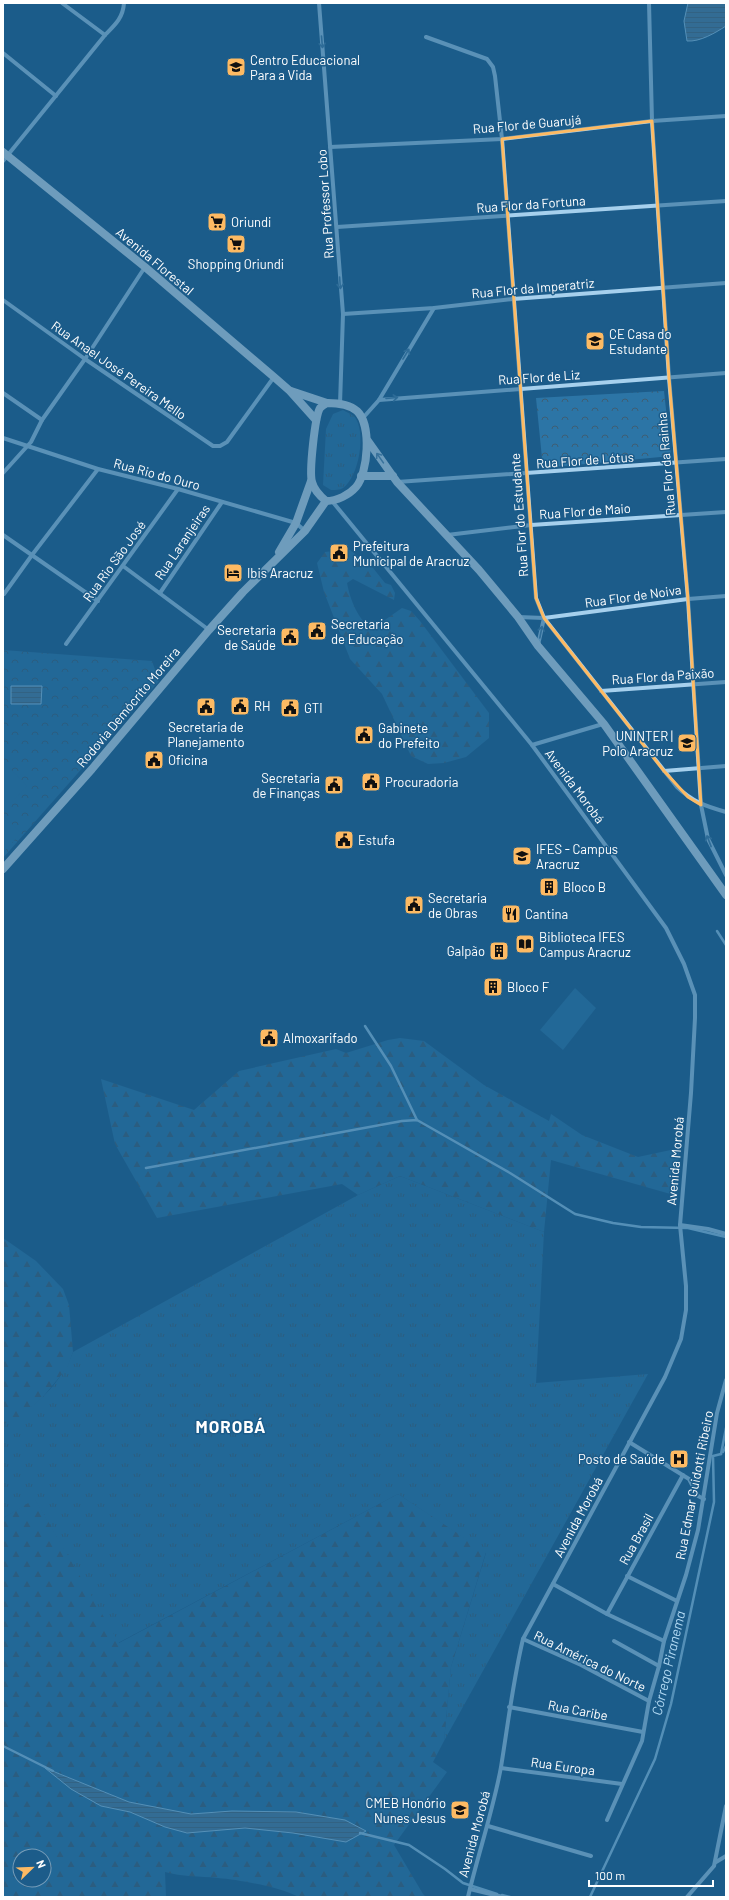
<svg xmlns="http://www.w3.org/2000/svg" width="729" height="1900" font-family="Barlow,sans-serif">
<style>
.grass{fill:url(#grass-tufts)}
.forest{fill:url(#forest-firs);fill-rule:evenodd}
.park{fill:url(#park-crowns)}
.pitch{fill:#2c75a6}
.water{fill:url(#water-rules);stroke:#99cdee}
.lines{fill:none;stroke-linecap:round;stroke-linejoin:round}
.stream{stroke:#99cdee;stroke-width:2.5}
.street{stroke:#a6d0ed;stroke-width:4}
.secondary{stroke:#d3e9f9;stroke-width:8}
.oneway{stroke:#457fa8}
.oneway2{stroke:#5c8db1}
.marked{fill:none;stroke:#fdba63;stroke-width:3;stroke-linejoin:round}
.labels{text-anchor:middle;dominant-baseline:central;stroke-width:3;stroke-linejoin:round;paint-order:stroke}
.poi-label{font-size:13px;fill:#fff;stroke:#1c5c8a;text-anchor:start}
.street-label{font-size:13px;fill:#fff;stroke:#1c5c8a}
.water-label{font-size:14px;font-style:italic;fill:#b2daf4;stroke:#1c5c8a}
.district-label{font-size:17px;font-weight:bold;letter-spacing:1px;fill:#fff;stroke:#1c5c8a}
</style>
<defs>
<pattern id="grass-tufts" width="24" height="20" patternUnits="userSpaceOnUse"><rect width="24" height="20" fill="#2c75a6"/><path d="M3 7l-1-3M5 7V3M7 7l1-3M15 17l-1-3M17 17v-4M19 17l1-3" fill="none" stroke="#3e5e74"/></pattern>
<pattern id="forest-firs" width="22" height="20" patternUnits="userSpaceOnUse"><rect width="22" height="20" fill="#2c75a6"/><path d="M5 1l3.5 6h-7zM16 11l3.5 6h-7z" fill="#3e5e74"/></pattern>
<pattern id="park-crowns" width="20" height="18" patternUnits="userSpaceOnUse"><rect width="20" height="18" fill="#2c75a6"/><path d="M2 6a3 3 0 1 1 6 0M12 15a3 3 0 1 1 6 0" fill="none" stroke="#3e5e74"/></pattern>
<pattern id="water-rules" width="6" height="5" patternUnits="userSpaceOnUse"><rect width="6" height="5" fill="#507f9f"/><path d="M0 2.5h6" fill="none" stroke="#4e687a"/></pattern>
</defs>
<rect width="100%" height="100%" fill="#1c5c8a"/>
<g class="grass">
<path d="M343,410C346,412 351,414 354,416C367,431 359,477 343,488C340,490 335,490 331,490L323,485L326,429L333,414Z"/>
<path d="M400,1176L544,1232L536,1383L648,1374L444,1741L451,1667L486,1553L398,1494L118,1643L35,1500L3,1518V1424C33,1410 62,1383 73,1352L358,1195Z"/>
</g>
<g class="forest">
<path d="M341,550H350L373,568L385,583L391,585L395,593L394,600L353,579L347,583C350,599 358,620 372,629L402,608L411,611L420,621L489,713V738L466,757L444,763L428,764L411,756L382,694L350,659L324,592L317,563L325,552Z"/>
<polygon points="400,1038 424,1041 484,1085 549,1121 551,1114 582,1135 638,1157 680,1148 674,1195 551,1160 544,1232 400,1176 358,1195 342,1184 157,1218 115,1144 101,1079 194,1110 239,1071 336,1049 346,1053 388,1040"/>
<polygon points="3,1238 36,1261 63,1289 69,1305 73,1352 67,1368 42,1398 20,1417 3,1424"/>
<path d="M398,1494L486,1552L451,1667L444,1741L433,1762L447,1772L394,1845L423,1894L426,1897H299C280,1887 241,1880 218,1878C200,1876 182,1877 165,1872L166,1897H3V1518L35,1499L119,1643ZM46,1768L129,1802L191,1814L232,1811L296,1812L345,1820L293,1833L245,1828L165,1827L130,1812L101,1806ZM20,1856H44V1880H20Z"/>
</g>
<g class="park">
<polygon points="664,391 671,456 543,468 536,398"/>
<polygon points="3,650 152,661 159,681 3,858"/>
</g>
<g class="pitch">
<polygon points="3,761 27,786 11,803 3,796"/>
<polygon points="3,815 21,833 3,853"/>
<polygon points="575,988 596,1008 563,1050 540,1030"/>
</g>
<g class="water">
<path d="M688,3H726V26C715,33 700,42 687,41L684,21Z"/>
<polygon points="11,686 42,686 41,704 11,704"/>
<polygon points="45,1768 129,1802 191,1814 232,1811 296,1812 345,1820 366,1831 346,1842 293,1833 245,1828 187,1833 165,1827 130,1812 101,1806 71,1789"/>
</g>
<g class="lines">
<g class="stream">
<polyline points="717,931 726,945"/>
<polyline points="365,1026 391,1066 417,1120"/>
<polyline points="146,1168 402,1121 417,1120 510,1173 575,1214 613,1223 641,1227 688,1228 726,1237"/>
<polyline points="723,1452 726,1446"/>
<polyline points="721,1454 726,1428"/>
<polyline points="3,1746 53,1771"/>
<polyline points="360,1833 409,1845 445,1869 463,1883 497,1894"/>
<polyline points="502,1895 510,1897"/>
<polyline points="590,1897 655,1759 671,1704 714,1502 713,1456 721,1454"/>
</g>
<g class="street">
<polyline points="62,3 105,35"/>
<polyline points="319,3 343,314 340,404"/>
<polyline points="649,3 652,121 669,378 688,599 701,805 708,839 726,875"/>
<path d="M426,37L487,59L493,67L495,76L502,139L536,598L544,618L677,787C693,802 705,806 726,812"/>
<polyline points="3,53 56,96"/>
<polyline points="330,147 502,139 652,121 726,116"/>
<path d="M3,161L105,35C115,25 123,18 124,3"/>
<polyline points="337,227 726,201"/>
<polyline points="3,300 85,359 213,446 220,446 227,442 274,377"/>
<polyline points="343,314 434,308 513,299 726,283"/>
<polyline points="3,393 42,420"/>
<polyline points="379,400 434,308"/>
<polyline points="362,419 379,400 726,373"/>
<polyline points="3,438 98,469 178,489 296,523 305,531"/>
<polyline points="3,473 31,442 42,420 85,359 145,267"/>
<polyline points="397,482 726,459"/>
<path d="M332,501L532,745L666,928L684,964L695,995V1018L691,1093L680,1225L686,1286V1310L681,1339L665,1377L523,1639C513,1681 508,1724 501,1767C493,1811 478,1854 468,1897"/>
<polyline points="3,535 98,601"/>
<polyline points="447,535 531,525 726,512"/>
<polyline points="123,566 209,630"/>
<polyline points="160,593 222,502"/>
<polyline points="4,594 32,555 98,469"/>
<polyline points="518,617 544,618 688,599 726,596"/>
<polyline points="66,644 178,489"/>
<polyline points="538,645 544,618"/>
<polyline points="601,691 726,682"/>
<polyline points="532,745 603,724"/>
<polyline points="664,771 726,766"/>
<polyline points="680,1225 708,1229 726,1234"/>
<polyline points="629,1442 689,1479 698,1496 704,1499"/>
<polyline points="627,1576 677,1601"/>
<polyline points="553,1584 607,1614 664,1641"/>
<polyline points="607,1614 683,1475"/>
<polyline points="523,1639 581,1665 649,1701"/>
<polyline points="614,1641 659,1666"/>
<polyline points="509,1707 643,1732"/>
<polyline points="501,1768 622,1784"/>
<polyline points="607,1820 642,1741 649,1701 659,1666 664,1641 686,1575 698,1530 717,1413 726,1380"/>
<polyline points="488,1826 591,1856"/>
<polyline points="716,1862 726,1856"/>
<polyline points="470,1889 503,1897"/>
<polyline points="687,1897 714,1866 726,1806"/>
</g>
<g class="secondary">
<polyline points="3,152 145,267 274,377 290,391 316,420"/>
<polyline points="291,391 327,403"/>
<path d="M327,403C338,403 349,404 357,411C372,425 368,473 356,487C349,495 337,501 326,501C320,496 314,490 312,482C309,472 315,416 320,408C322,406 325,404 327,403Z"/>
<polyline points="368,441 397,482 479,570 518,617 538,646 604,724 726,895"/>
<polyline points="361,476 393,476"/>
<polyline points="279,552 296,523 311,481"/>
<polyline points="3,869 92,769 209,630 243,592 305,531 326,501"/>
</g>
</g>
<defs><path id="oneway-shaft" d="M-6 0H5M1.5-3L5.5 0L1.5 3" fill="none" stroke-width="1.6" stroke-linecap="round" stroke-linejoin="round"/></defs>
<g class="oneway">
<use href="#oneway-shaft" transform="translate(322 42) rotate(85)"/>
<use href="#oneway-shaft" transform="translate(340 283) rotate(86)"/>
<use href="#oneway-shaft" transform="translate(406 354) rotate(-59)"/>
<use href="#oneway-shaft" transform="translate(392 398) rotate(-5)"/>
<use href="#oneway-shaft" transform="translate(541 632) rotate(-79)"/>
<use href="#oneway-shaft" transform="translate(709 841) rotate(-111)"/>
</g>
<use class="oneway2" href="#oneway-shaft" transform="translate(380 458) rotate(-125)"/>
<path d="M0 0H729V1900H0ZM652,121L669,378L688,599L701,805L688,797L664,771L544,618L536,598L502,139Z" fill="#1c5c8a" fill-opacity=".55" fill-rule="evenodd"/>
<path class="marked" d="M652,121L669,378L688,599L701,805L688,797L664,771L544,618L536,598L502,139Z"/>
<defs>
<symbol id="school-square" viewBox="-11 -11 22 22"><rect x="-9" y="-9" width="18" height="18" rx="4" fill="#fdba63" stroke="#1c5c8a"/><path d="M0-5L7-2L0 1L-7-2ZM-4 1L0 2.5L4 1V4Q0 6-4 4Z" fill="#111"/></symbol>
<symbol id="supermarket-square" viewBox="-11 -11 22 22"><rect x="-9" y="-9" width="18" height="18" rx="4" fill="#fdba63" stroke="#1c5c8a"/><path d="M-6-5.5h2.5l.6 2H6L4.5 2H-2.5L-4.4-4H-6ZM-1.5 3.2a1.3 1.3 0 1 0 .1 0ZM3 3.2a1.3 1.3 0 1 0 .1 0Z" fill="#111"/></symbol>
<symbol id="civic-square" viewBox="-11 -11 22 22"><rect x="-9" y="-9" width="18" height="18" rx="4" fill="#fdba63" stroke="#1c5c8a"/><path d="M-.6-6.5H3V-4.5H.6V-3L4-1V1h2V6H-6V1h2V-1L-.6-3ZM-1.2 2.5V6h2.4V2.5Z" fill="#111"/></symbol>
<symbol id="hotel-square" viewBox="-11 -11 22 22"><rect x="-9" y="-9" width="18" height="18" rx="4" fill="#fdba63" stroke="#1c5c8a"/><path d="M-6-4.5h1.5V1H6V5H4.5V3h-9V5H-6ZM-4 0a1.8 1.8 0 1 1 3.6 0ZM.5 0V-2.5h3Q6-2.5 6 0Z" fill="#111"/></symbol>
<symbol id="university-square" viewBox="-11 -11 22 22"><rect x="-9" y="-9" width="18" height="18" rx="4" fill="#fdba63" stroke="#1c5c8a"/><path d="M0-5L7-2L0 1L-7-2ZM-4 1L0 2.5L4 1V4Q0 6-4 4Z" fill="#111"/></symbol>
<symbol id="building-square" viewBox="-11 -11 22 22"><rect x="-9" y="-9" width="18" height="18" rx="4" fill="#fdba63" stroke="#1c5c8a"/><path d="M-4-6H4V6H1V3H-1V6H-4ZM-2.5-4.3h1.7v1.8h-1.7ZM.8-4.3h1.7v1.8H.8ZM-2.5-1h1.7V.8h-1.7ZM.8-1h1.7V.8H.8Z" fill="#111"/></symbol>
<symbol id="restaurant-square" viewBox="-11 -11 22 22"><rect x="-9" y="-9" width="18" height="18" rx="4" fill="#fdba63" stroke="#1c5c8a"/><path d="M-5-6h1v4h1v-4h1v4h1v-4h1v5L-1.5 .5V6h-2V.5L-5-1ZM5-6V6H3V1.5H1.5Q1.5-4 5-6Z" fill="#111"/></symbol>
<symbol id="library-square" viewBox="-11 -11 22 22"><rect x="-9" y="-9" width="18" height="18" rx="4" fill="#fdba63" stroke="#1c5c8a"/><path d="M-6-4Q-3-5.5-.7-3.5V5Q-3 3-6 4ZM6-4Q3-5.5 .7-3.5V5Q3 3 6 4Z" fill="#111"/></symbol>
<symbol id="hospital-square" viewBox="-11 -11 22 22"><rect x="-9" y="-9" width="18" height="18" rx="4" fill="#fdba63" stroke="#1c5c8a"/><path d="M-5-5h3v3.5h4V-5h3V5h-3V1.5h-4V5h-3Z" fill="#111"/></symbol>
</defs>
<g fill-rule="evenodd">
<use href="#school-square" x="225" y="56" width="22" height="22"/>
<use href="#supermarket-square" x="206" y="211" width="22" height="22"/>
<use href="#supermarket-square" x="225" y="233" width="22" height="22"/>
<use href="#school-square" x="584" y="330" width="22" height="22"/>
<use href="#civic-square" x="328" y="542" width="22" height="22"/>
<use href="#hotel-square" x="222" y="562" width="22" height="22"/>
<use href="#civic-square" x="306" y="620" width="22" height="22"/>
<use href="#civic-square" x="279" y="626" width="22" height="22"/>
<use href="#civic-square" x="229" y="695" width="22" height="22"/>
<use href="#civic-square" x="195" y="696" width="22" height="22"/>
<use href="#civic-square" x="279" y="697" width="22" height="22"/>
<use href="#civic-square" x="353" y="724" width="22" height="22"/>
<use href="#university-square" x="676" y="732" width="22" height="22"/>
<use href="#civic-square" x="143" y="749" width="22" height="22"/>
<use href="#civic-square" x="360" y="771" width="22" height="22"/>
<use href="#civic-square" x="323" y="774" width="22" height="22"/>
<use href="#civic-square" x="333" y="829" width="22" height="22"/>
<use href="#university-square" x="511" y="845" width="22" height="22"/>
<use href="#building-square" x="538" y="876" width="22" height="22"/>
<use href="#civic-square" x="403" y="894" width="22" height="22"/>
<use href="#restaurant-square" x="500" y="903" width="22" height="22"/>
<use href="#library-square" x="514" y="933" width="22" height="22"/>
<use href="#building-square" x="488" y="940" width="22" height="22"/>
<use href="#building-square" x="482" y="976" width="22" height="22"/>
<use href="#civic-square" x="258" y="1027" width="22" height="22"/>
<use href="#hospital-square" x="668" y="1448" width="22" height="22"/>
<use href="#school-square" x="449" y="1799" width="22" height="22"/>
</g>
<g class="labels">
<g class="poi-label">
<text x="250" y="60">Centro Educacional<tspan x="250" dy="15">Para a Vida</tspan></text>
<text x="231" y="222">Oriundi</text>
<text x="236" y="264" text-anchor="middle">Shopping Oriundi</text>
<text x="609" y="334">CE Casa do<tspan x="609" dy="15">Estudante</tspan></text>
<text x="353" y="546">Prefeitura<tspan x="353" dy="15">Municipal de Aracruz</tspan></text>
<text x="247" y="573">Ibis Aracruz</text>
<text x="331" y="624">Secretaria<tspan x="331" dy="15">de Educação</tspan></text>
<text x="276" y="630" text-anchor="end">Secretaria<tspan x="276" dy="15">de Saúde</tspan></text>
<text x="254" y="706">RH</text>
<text x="304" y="708">GTI</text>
<text x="206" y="727" text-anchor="middle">Secretaria de<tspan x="206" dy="15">Planejamento</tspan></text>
<text x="378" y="728">Gabinete<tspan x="378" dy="15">do Prefeito</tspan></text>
<text x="673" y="736" text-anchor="end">UNINTER |<tspan x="673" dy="15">Polo Aracruz</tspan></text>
<text x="168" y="760">Oficina</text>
<text x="320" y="778" text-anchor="end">Secretaria<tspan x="320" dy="15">de Finanças</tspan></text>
<text x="385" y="782">Procuradoria</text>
<text x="358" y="840">Estufa</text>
<text x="536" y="849">IFES - Campus<tspan x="536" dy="15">Aracruz</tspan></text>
<text x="563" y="887">Bloco B</text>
<text x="428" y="898">Secretaria<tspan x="428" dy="15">de Obras</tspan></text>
<text x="525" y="914">Cantina</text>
<text x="539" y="937">Biblioteca IFES<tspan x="539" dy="15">Campus Aracruz</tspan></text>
<text x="485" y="951" text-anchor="end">Galpão</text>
<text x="507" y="987">Bloco F</text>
<text x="283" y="1038">Almoxarifado</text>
<text x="665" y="1459" text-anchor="end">Posto de Saúde</text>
<text x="446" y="1803" text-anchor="end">CMEB Honório<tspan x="446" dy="15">Nunes Jesus</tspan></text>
</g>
<g class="street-label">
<text transform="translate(527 124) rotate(-5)">Rua Flor de Guarujá</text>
<text transform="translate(325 204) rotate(-94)">Rua Professor Lobo</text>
<text transform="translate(531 204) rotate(-4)">Rua Flor da Fortuna</text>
<text transform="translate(155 261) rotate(40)">Avenida Florestal</text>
<text transform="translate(533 288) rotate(-5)">Rua Flor da Imperatriz</text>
<text transform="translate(119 370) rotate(35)">Rua Anael José Pereira Mello</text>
<text transform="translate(539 377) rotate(-4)">Rua Flor de Liz</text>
<text transform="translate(585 460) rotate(-4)">Rua Flor de Lótus</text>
<text transform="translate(666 464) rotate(-95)">Rua Flor da Rainha</text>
<text transform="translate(157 474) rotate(15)">Rua Rio do Ouro</text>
<text transform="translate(585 511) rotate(-4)">Rua Flor de Maio</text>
<text transform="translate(519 515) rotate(-94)">Rua Flor do Estudante</text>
<text transform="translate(182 542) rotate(-56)">Rua Laranjeiras</text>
<text transform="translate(114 561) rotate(-54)">Rua Rio São José</text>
<text transform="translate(633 596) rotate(-8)">Rua Flor de Noiva</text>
<text transform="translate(663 676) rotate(-4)">Rua Flor da Paixão</text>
<text transform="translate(128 707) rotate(-50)">Rodovia Demócrito Moreira</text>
<text transform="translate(575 786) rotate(53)">Avenida Morobá</text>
<text transform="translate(675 1161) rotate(-85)">Avenida Morobá</text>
<text transform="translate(694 1485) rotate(-79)">Rua Edmar Guidotti Ribeiro</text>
<text transform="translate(578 1517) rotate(-62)">Avenida Morobá</text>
<text transform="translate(636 1539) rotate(-61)">Rua Brasil</text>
<text transform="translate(590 1661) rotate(26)">Rua América do Norte</text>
<text transform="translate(578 1710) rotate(11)">Rua Caribe</text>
<text transform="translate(563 1766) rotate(8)">Rua Europa</text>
<text transform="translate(474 1834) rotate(-75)">Avenida Morobá</text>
</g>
<g class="water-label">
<text transform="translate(668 1663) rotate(-77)">Córrego Piranema</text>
</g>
<g class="district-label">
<text x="231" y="1426">MOROBÁ</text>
</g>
</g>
<rect width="729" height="1900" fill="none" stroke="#ffffff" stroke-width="8"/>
<g transform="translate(32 1868) rotate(67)"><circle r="19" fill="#1c5c8a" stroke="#779db9"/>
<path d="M0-3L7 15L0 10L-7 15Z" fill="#fdba63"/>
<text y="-6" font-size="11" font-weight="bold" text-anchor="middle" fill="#ffffff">N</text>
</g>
<path d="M589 1880v6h124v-6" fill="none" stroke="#ffffff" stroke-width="2"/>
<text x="595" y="1880" font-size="12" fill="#ffffff" stroke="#1c5c8a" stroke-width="3" paint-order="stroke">100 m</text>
</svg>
